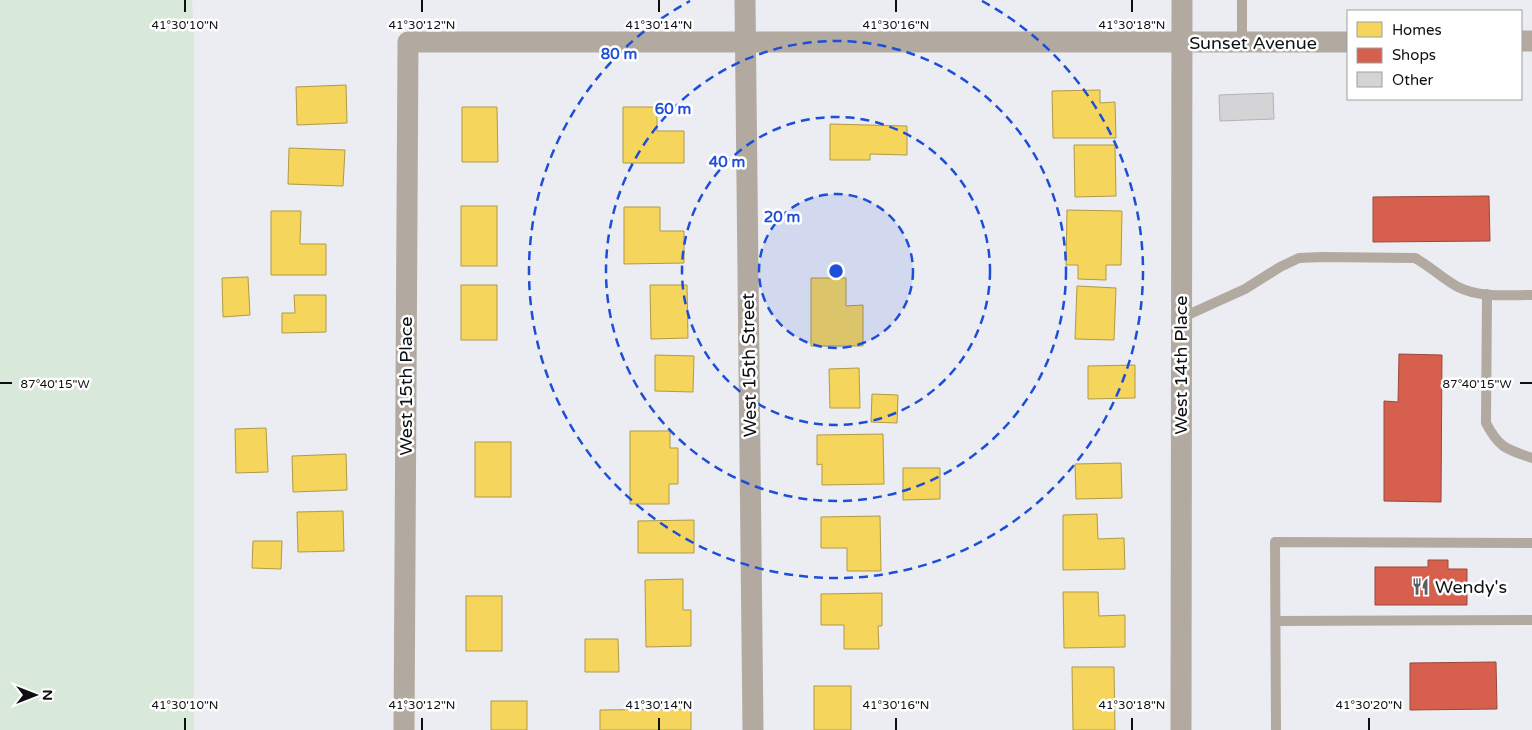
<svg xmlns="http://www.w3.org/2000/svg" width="1532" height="730" font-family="'Varela Round',sans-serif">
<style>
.green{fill:#d8e8d9}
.homes{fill:#f6d55c;stroke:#b09a46}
.shops{fill:#d6604d;stroke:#9a483b}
.building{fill:#d4d4d7;stroke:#b2b2b6}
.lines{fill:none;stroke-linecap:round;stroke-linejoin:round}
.service{stroke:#b2aaa0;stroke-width:10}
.minor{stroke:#b2aaa0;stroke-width:21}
.ticks{fill:none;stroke:#0d0f11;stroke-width:2}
.ring{fill:none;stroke:#1d4ed8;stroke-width:2.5;stroke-dasharray:9 6}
.labels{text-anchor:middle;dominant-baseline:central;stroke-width:5;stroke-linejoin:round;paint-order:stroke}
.street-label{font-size:18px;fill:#0d0f11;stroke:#fff}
.poi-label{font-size:18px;fill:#0d0f11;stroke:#fff;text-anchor:start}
.ticks-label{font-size:12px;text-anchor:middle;fill:#0d0f11;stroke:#fff;stroke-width:5;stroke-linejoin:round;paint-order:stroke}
.centre{fill:#1d4ed8;stroke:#fff;stroke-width:2.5}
.ring-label{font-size:15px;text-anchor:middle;font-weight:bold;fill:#1d4ed8;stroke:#fff;stroke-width:5;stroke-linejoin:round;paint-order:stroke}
</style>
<rect width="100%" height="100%" fill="#ebedf2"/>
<polygon class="green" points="0,0 192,0 194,36 194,730 0,730"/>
<g class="homes">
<polygon points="346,85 347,123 297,125 296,87"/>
<polygon points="1100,90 1100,103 1115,102 1116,138 1053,138 1052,91"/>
<polygon points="462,107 497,107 498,162 462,162"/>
<polygon points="623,107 657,107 657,131 684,131 684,163 623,163"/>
<polygon points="830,124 907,126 907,155 870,154 870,160 830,160"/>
<polygon points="1074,145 1115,145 1116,196 1075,197"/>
<polygon points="289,148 345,150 343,186 288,184"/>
<rect x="461" y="206" width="36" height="60"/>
<polygon points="624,207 660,207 660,231 684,231 684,263 624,264"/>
<polygon points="1067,210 1122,211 1121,265 1106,265 1106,280 1078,279 1078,265 1066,265"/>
<polygon points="271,211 301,211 300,244 326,244 326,275 271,275"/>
<polygon points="248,277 250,315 223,317 222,278"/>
<polygon points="811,278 846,278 846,306 863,305 863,346 811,346"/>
<rect x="461" y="285" width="36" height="55"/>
<polygon points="650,285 687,285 688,338 651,339"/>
<polygon points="1077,286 1116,288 1114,340 1075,339"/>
<polygon points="294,295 326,295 326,332 282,333 282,313 295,313"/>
<polygon points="655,355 694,356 693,392 655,391"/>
<polygon points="1135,365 1135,398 1088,399 1088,366"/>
<polygon points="859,368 860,408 830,408 829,369"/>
<polygon points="872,394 898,395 897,423 871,422"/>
<polygon points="266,428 268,472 236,473 235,429"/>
<polygon points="630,431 670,431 670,448 678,448 678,484 669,484 669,504 630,504"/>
<polygon points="883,434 884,484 822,485 822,464 817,465 817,435"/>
<rect x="475" y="442" width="36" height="55"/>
<polygon points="346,454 347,490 293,492 292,456"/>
<polygon points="1121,463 1122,498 1076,499 1075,464"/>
<polygon points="903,468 940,468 940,499 903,500"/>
<polygon points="343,511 344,551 298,552 297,512"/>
<polygon points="1097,514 1098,539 1124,538 1125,569 1063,570 1063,515"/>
<polygon points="880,516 881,571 847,571 847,548 821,548 821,517"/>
<polygon points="694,520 694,553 638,553 638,521"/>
<polygon points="253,541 282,541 281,569 252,568"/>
<polygon points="683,579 683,610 691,610 691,646 646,647 645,580"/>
<polygon points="1063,592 1098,592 1099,616 1125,615 1125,647 1064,648"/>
<polygon points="882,593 882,626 878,626 879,649 844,649 844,625 821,625 821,594"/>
<rect x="466" y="596" width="36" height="55"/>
<polygon points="585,639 618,639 619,672 585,672"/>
<polygon points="1072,667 1114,667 1115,730 1073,730"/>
<rect x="814" y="686" width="37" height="44"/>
<rect x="491" y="701" width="36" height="29"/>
<polygon points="691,709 691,730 600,730 600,710"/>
</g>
<g class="shops">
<polygon points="1489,196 1490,241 1373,242 1373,197"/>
<polygon points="1399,354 1442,355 1441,502 1384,501 1384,401 1398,402"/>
<polygon points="1428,560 1448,560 1448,569 1467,569 1467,605 1375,605 1375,567 1428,567"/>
<polygon points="1496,662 1497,709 1410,710 1410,663"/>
</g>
<polygon class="building" points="1273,93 1274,119 1220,121 1219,95"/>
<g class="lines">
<g class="service">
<polyline points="1242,43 1242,0"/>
<path d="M1487,294L1486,423C1499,448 1506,449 1532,458"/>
<path d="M1181,318L1245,289L1280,267L1299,258L1322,257L1415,258C1430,266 1444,280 1458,287C1480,298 1508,295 1532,295"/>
<polyline points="1276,621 1532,620"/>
<polyline points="1276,730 1275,542 1532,543"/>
</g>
<g class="minor">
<polyline points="745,0 753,730"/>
<polyline points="1521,41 1532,41"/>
<polyline points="404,730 408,42 1348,42"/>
<polyline points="1181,730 1182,0"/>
</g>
</g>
<path class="ticks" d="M185,0V12M422,0V12M659,0V12M896,0V12M1132,0V12M0,383H12M1520,383H1532M185,718V730M422,718V730M659,718V730M896,718V730M1132,718V730M1369,718V730"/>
<circle cx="836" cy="271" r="77" fill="#1d4ed8" fill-opacity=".12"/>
<g class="ring">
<circle cx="836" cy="271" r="77"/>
<circle cx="836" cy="271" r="154"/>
<circle cx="836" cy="271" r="230"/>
<path d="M982 1A307 307 0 1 1 690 1"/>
</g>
<defs>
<symbol id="restaurant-bare" viewBox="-9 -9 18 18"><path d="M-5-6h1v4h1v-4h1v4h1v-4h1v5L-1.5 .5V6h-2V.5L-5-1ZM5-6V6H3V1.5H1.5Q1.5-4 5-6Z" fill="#5b5d60" stroke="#fff" stroke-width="2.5" paint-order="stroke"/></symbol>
</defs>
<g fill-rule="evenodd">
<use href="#restaurant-bare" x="1408" y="574" width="25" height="25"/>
</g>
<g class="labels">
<g class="street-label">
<text x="1253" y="43">Sunset Avenue</text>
<text transform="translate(749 365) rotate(-91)">West 15th Street</text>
<text transform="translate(1181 365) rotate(-90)">West 14th Place</text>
<text transform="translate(406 386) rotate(-90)">West 15th Place</text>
</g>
<g class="poi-label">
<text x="1435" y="587">Wendy's</text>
</g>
</g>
<g class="ticks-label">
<text x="185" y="29">41°30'10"N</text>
<text x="422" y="29">41°30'12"N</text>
<text x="659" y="29">41°30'14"N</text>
<text x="896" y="29">41°30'16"N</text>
<text x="1132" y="29">41°30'18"N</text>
<text x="1477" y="388">87°40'15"W</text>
<text x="55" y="388">87°40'15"W</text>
<text x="185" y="709">41°30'10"N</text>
<text x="422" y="709">41°30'12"N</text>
<text x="659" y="709">41°30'14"N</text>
<text x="896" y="709">41°30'16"N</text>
<text x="1132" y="709">41°30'18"N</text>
<text x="1369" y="709">41°30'20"N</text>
</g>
<circle cx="836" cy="271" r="8" class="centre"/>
<g class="ring-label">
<text x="619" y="59">80 m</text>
<text x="673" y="114">60 m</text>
<text x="727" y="167">40 m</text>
<text x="782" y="222">20 m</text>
</g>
<rect x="1347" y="10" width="175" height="90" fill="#ffffff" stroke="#9e9fa0"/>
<rect x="1357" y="22" width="25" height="15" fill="#f6d55c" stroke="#9e9fa0"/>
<text x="1392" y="35" font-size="15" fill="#0d0f11">Homes</text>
<rect x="1357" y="48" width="25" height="15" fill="#d6604d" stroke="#9e9fa0"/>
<text x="1392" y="60" font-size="15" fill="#0d0f11">Shops</text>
<rect x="1357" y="72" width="25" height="15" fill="#d4d4d7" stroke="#9e9fa0"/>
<text x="1392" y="85" font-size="15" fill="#0d0f11">Other</text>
<g transform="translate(35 695) rotate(90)" stroke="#ffffff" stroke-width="4" paint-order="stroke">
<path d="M0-4L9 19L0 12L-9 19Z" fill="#0d0f11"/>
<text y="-8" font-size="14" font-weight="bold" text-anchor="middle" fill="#0d0f11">N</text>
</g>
</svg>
